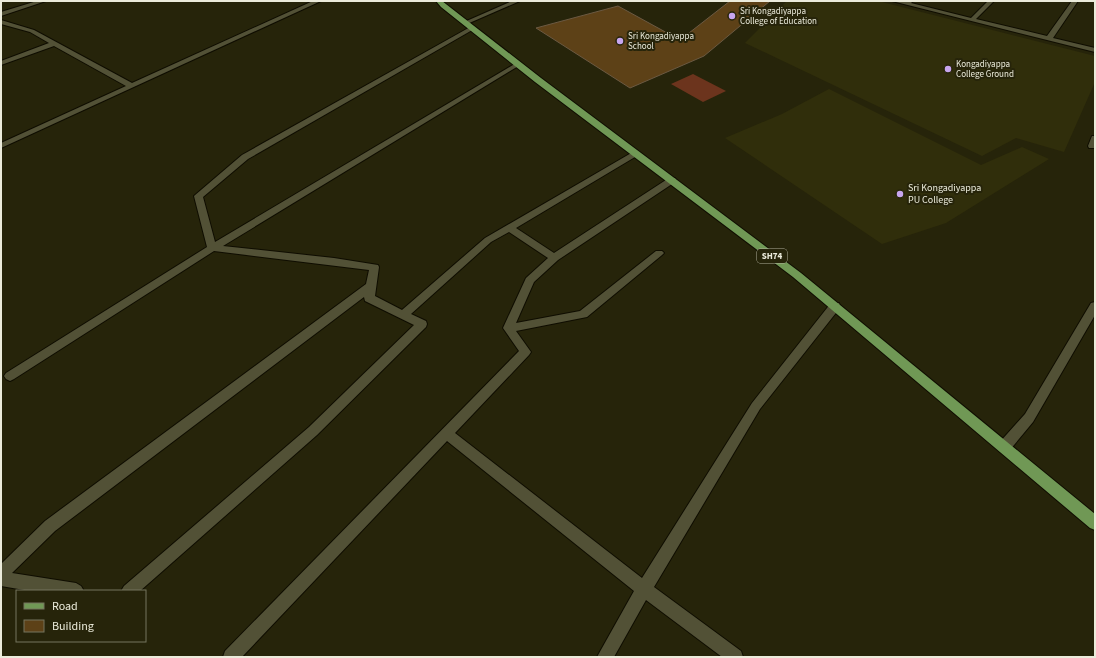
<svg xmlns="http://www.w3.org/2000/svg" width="1096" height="658" font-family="'Source Sans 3',sans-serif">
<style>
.built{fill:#302e0b}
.green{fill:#6c341d}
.building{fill:#5d4117;stroke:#6b5942}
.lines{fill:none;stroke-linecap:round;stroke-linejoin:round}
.minor-casing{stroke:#0f0d00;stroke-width:2}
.primary-casing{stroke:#0f0d00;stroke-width:2}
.minor{fill:#525136;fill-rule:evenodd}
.primary{fill:#709855;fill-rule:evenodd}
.poi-dot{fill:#c8a6ef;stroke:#26240a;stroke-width:1.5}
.labels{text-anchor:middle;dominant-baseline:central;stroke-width:4;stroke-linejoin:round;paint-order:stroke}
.far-poi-label{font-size:9px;fill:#ebebdb;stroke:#26240a;text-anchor:start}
.shield{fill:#26240a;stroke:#b0af9c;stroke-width:1}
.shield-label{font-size:9px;font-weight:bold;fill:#ebebdb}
.poi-label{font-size:10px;fill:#ebebdb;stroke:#26240a;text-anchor:start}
</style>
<rect width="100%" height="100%" fill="#26240a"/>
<g class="built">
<polygon points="787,1 878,1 1095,56 1095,82 1064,152 1016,138 982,156 745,43"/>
<polygon points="829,89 981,165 1022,147 1049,159 946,223 882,244 725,138 782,114"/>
</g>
<polygon class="green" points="693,74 726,91 703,102 671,84"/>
<polygon class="building" points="730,1 770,1 704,56 630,88 536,28 618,6 680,40"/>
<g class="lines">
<defs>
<g id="minor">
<polygon points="37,1 46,1 1,16 1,12"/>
<polygon points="313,1 321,1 1,148 1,143 126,86 54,46 1,65 1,61 49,43 30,32 1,24 1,20 34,30 132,83"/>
<polygon points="512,1 520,1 467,24 462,23"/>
<polygon points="892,1 913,1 911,3 971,18 988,1 994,1 976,19 1047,36 1072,1 1078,1 1053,38 1095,48 1095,52"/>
<polygon points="472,26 475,28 474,29 248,159 203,197 215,242 518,62 521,64 520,65 223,246 334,258 378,265 379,267 375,296 402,310 485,238 633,152 636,152 640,154 516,228 554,253 669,178 675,178 676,180 675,182 558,260 534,282 516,323 580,311 656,251 662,251 664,253 662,255 587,317 516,331 531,352 529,355 455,433 642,578 752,403 831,303 839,303 840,306 839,309 760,409 654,587 741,651 743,657 722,657 646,600 614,657 597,657 634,591 447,441 242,657 223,657 225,651 519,351 503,328 526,278 548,258 509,232 491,242 411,314 426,321 427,324 426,327 317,435 140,591 121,591 124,586 309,427 414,325 365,301 364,297 55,531 12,573 76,583 81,586 84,591 30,591 1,586 1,564 45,521 366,284 369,270 214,251 14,379 10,381 6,379 4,376 6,373 207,247 194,196 242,155"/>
<polygon points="1092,136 1095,136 1095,148 1089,148 1088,146"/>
<polygon points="1095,302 1095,315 1033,422 1009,451 1004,452 999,451 998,447 999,443 1025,414 1091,303"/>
</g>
<polygon id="primary" points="436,1 442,1 541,78 801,273 1095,514 1095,530 1090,528 793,277 535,82 441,7"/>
</defs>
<use href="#minor" class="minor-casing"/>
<use href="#primary" class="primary-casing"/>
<use href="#minor" class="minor"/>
<use href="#primary" class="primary"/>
</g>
<g class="poi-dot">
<circle cx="732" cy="16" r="4"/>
<circle cx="620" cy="41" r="4"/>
<circle cx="948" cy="69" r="4"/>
<circle cx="900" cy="194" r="4"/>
</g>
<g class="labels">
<g class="far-poi-label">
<text x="740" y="11">Sri Kongadiyappa<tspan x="740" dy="10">College of Education</tspan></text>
<text x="628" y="36">Sri Kongadiyappa<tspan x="628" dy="10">School</tspan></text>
<text x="956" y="64">Kongadiyappa<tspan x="956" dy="10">College Ground</tspan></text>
</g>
<rect class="shield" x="757" y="249" width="30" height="14" rx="3"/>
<g class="shield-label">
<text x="772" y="256">SH74</text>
</g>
<g class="poi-label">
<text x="908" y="188">Sri Kongadiyappa<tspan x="908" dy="12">PU College</tspan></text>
</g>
</g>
<rect width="1096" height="658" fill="none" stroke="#ebebdb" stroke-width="4"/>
<rect x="16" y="590" width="130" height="52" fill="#26240a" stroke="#75745e"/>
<rect x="24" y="603" width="20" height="6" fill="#709855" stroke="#75745e"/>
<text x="52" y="610" font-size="12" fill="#ebebdb">Road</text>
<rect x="24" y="620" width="20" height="12" fill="#5d4117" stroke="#75745e"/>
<text x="52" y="630" font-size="12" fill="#ebebdb">Building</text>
</svg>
